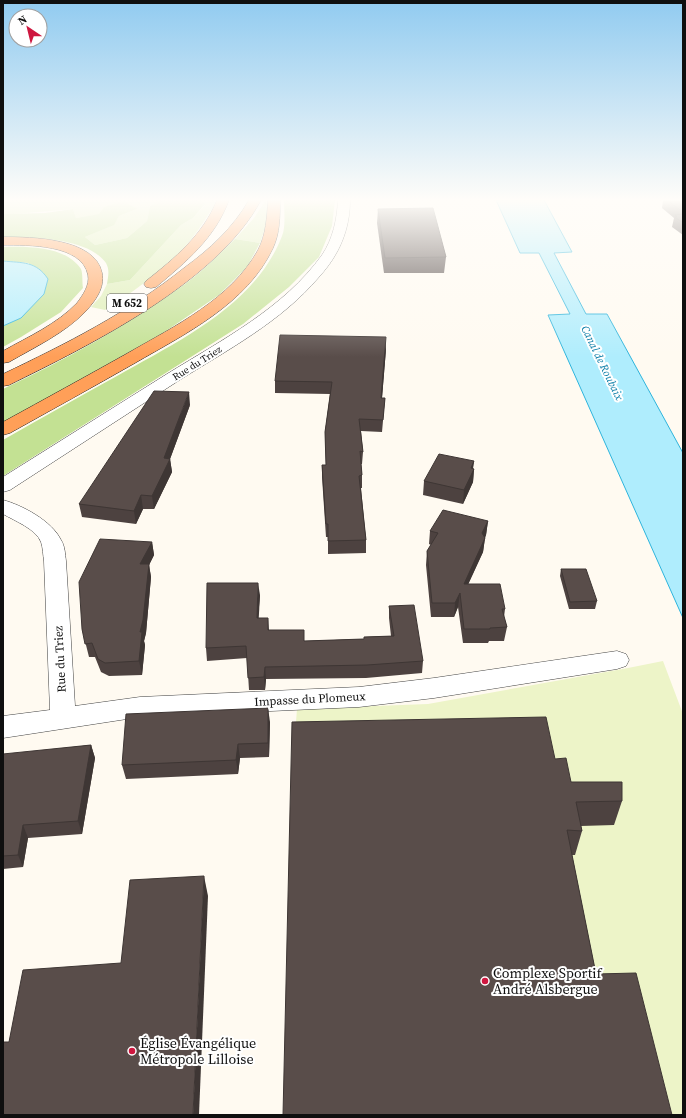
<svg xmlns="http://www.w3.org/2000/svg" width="686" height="1118" font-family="'Source Serif 4',serif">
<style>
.green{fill:#ddeeb5}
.forest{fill:#c3e193}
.pitch{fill:#edf4c8}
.water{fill:#afedfd;stroke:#2eb4dc}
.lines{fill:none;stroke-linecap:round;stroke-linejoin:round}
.minor-casing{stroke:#424242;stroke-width:1}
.tertiary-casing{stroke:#424242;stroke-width:1}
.trunk-casing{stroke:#202020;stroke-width:1}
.minor{fill:#fff;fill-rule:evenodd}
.tertiary{fill:#fff;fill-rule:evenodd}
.trunk{fill:#ff9f58;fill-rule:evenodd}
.wall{fill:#4d4240}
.shaded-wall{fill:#3e3634}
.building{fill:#594d4a;stroke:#3e3634}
.poi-dot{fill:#ce173f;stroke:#fff;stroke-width:1.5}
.labels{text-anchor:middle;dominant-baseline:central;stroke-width:4;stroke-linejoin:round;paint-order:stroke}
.far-street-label{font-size:10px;fill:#0f0f0f;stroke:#fff}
.shield{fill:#fff;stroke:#575757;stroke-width:1}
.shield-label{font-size:11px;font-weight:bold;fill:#0f0f0f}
.far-water-label{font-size:11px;font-style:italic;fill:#0a7da7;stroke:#fff}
.street-label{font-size:12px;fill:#0f0f0f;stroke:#fff}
.near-poi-label{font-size:14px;fill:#0f0f0f;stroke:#fff;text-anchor:start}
</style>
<rect width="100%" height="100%" fill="#fffaf1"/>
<g class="green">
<polygon points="3,200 161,200 150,206 147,221 127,238 95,245 85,237 113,225 119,216 137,209 76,218 73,209 3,215"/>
<path d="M200,200H215L214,206C207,216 201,227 193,237C170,266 136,290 105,310L91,307L101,296L107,284L130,280L181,225L193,218L205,205Z"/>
<polygon points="266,200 268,219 260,243 235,239 254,218"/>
</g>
<g class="forest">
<path d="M161,200H200L205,204L193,218L181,225L130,280L107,284C108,277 110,270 106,263C87,237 32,237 3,238V215L5,214L45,213L73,209L76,218L99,214L104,207L124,201L137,209L119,216L114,225L85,237L95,245L127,238L147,221L150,206Z"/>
<path d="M284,200H335L332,226L319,257L289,287L243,324L3,476V440C41,418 79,397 117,376C178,341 255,306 282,236C286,226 284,211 284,200Z"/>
<path d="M235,239L260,243L247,267L219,295L163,333L3,423V389C67,359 128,325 185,284C203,271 219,254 235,239Z"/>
<path d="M3,247C27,246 66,246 81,269C83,274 82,282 83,288L61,312L21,337L3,347V326L21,318L29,263L3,261Z"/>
</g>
<polygon class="pitch" points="663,661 683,714 683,1115 285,1115 295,735 297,709 428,704 628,668"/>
<g class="water">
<polygon points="496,200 544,200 572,252 554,253 586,314 607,314 683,453 683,618 548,315 570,314 539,253 520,253"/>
<path d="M3,261C23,263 36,261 48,279L44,294L21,318L3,326Z"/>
</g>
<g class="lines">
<defs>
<path id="minor" d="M3,500C22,505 52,521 61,540C65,546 65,554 66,561L75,706L140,697L359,687L434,678L617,651L626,654L629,660L626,666L617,669L434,698L359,707L140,717L3,738V716L50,710L44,561C43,555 43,548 41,542C36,529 15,521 3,514Z"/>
<path id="tertiary" d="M338,200H350C350,230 339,255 319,277C281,322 227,350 178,381C122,417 66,454 10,490L3,492V477C58,443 112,408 167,374C222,340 284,308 322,255C333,239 337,219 338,200Z"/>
<g id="trunk">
<path d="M217,200H229C215,238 186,262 156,287L151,288L146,287L144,284L146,281C175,258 203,235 217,200Z"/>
<path d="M249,200H261C218,282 90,345 9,385L3,386V374C66,344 129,312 184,268C210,249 233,228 249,200Z"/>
<path d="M268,200H280C280,216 280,233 273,248C247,304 185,334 135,363C93,387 51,410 10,433L3,435V422C45,399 87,376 128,353C175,326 231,299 258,250C266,235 267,217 268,200Z"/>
<path d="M3,237C32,237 95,238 102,273C105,288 95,301 86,311C65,333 35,347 9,362L3,363V351C28,337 57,324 77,303C83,295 90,285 88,275C82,244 28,245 3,245Z"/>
</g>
</defs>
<use href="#minor" class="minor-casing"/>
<use href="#tertiary" class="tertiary-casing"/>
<use href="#trunk" class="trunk-casing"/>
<use href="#minor" class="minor"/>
<use href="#tertiary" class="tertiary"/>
<use href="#trunk" class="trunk"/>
</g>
<g class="wall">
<polygon points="663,200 683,200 683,235 672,227 674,218 662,208 663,201"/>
<polygon points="378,209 446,257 444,273 384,273 377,223"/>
<polygon points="386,349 382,398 385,398 382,432 361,431 363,452 362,464 361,464 362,475 362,488 361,488 366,540 366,553 328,554 328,537 326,537 322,477 322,465 326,465 325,432 330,394 275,393 275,381"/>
<polygon points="190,405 170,459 172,472 154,509 143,509 136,524 82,517 79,504"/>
<polygon points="474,461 473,469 474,469 473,482 463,504 423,495 424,481"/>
<polygon points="488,521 486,535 485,538 483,552 468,584 505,609 504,617 507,627 504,641 489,641 488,643 463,643 458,607 454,617 431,617 426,565 427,551 431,545 429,544 430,531"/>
<polygon points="152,542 154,555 149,565 151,577 146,633 144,641 145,645 142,675 109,676 101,672 95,657 89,657 82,629"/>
<polygon points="561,569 597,601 595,609 569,609 560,576"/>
<polygon points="260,595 258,618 269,630 305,641 364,639 364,637 391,636 389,618 389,606 423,661 422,673 366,678 266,679 265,690 249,690 247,658 207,661 206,648"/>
<polygon points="270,722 269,757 240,758 238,774 126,779 122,765"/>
<polygon points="91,745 95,758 82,834 28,838 23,867 3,869 3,755"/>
<polygon points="555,759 571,782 622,801 614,825 581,826 582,831 575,855 572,855 596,974 283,1115"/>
</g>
<g class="shaded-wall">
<polygon points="386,337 386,349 381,410 381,398"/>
<polygon points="189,392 190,405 170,459 172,472 154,509 152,496 164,458"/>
<polygon points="474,461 472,473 474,469 473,482 463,504 464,490 471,468"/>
<polygon points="141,495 143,509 136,524 134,511"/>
<polygon points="488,521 486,535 480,547 482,533"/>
<polygon points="485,538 483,552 462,598 464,584"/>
<polygon points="152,542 154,555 149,565 151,577 146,633 144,641 145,645 142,675 139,661 140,564"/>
<polygon points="258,583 260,595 258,631 257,618"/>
<polygon points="460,593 458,607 454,617 455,603"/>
<polygon points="268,618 269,631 268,630"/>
<polygon points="265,667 266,679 265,690 264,677"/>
<polygon points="268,708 270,722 269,757 268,743"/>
<polygon points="238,744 240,758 238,774 236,760"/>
<polygon points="91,745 95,758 82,834 78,821"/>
<polygon points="23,825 28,838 23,867 18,855"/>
<polygon points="204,876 208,896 199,1115 193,1115"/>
</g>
<g class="building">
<polygon points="667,200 683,200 683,212"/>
<polygon points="433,208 446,257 385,258 378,209"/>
<polygon points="683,214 683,223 675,217 677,216 675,215"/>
<polygon points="280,335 386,337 381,398 385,398 383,420 359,419 363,452 360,451 362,475 359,476 366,540 328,541 328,524 326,524 322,465 326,465 325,432 332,382 275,381"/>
<polygon points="154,391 189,392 164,458 170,459 152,496 141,495 134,511 79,504"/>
<polygon points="439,454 474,461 471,468 474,469 464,490 424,481"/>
<polygon points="443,510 488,521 482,533 485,538 464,584 500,584 505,609 502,609 507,627 490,628 490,629 464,629 460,593 455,603 432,603 427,551 438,533 430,531"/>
<polygon points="100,539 152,542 140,564 149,564 143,620 140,632 142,632 139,661 105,663 98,659 92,643 85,644 82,629 79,582"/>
<polygon points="561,569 586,569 597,601 570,602"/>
<polygon points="207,583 258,583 257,618 268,618 268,630 304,630 304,641 364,639 364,637 394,636 389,606 414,605 423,661 367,665 265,667 264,677 248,678 246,646 206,648"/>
<polygon points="268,708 268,743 238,744 236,760 122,765 126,714"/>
<polygon points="546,717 555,759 566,758 571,782 622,782 622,801 576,802 582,831 567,830 596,974 636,973 672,1115 283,1115 292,722"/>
<polygon points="91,745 78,821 23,825 18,855 3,856 3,754"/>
<polygon points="204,876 193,1115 3,1115 3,1042 9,1042 23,970 121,963 130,880"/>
</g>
<linearGradient id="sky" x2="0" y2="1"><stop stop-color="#91cbf0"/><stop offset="0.56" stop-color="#fffdf9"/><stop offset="1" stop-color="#fffdf9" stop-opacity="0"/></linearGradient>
<rect width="686" height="357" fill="url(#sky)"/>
<g class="poi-dot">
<circle cx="485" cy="981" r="4"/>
<circle cx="132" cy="1051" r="4"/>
</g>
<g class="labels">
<g class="far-street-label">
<text transform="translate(197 363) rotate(-32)">Rue du Triez</text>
</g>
<rect class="shield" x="107" y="294" width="40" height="18" rx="3"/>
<g class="shield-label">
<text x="127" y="303">M 652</text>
</g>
<g class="far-water-label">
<text transform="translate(602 363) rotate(64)">Canal de Roubaix</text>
</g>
<g class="street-label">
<text transform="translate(60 659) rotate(-93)">Rue du Triez</text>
<text transform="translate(310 699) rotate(-3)">Impasse du Plomeux</text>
</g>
<g class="near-poi-label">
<text x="493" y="973">Complexe Sportif<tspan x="493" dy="16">André Alsbergue</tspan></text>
<text x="140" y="1043">Église Évangélique<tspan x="140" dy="16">Métropole Lilloise</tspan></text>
</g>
</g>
<rect width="686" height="1118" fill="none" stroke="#0f0f0f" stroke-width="8"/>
<g transform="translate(28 28) rotate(325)"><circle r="19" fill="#ffffff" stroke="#9f9f9f"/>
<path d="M0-3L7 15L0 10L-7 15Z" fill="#ce173f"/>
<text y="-6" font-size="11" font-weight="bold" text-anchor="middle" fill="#0f0f0f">N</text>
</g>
</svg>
